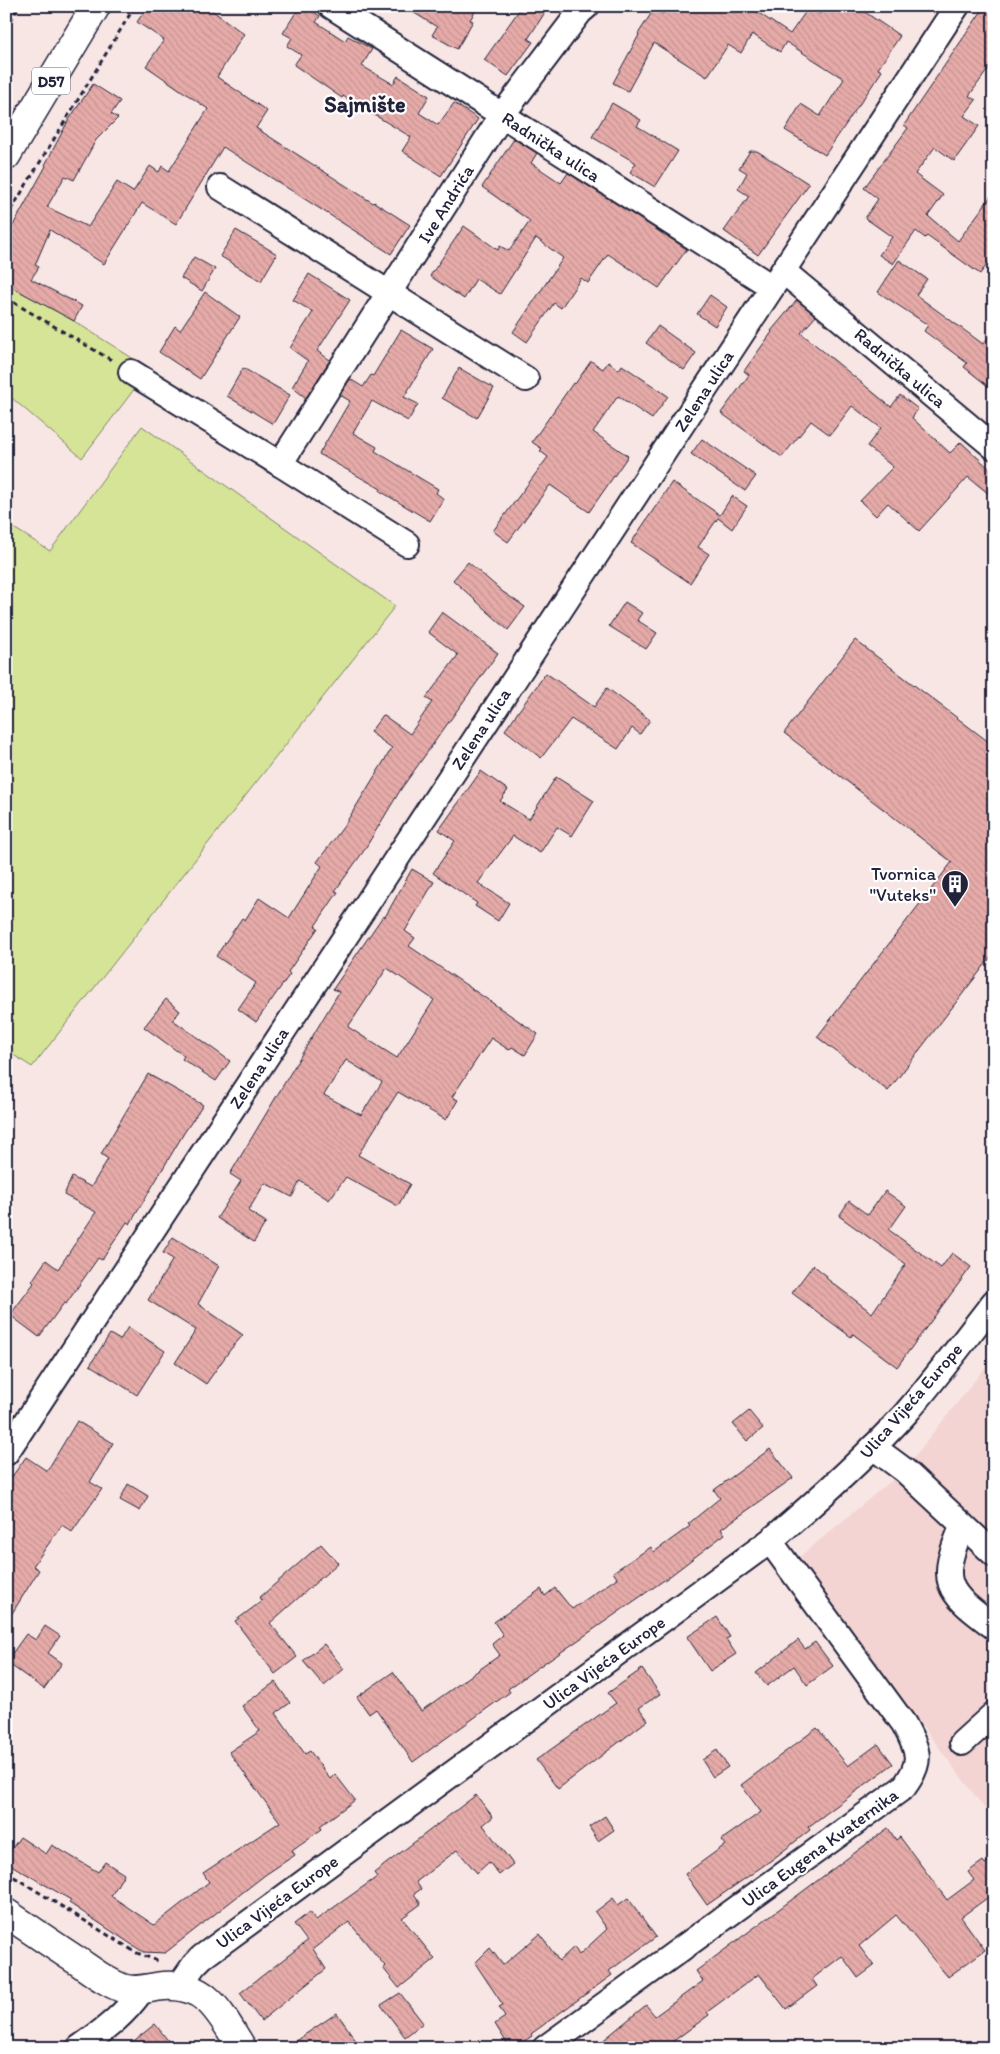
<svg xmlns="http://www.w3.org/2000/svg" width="1000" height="2054" font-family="Itim,sans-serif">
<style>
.built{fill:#f3d4d3}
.park{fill:#d5e497;stroke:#7c8369}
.building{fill:url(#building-back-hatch);stroke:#22223b;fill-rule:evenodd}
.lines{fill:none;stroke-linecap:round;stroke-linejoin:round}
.minor-casing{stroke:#22223b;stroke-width:28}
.major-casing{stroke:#22223b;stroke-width:31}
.path{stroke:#22223b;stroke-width:3;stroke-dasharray:5 4;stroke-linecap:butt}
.minor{stroke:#fff;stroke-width:24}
.major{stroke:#fff;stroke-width:28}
.labels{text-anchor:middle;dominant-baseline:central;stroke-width:4.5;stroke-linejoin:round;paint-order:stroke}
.shield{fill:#fff;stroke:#646476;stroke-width:1}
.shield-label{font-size:16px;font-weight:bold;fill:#22223b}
.street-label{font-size:18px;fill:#22223b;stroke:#fff}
.poi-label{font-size:18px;fill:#22223b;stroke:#fff;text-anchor:end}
.district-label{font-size:22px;font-weight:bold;fill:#22223b;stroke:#fff}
</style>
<defs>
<pattern id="building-back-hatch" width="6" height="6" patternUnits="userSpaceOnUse" patternTransform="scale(1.25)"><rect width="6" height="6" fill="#e6aba8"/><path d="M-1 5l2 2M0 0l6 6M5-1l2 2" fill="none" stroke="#c59392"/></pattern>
</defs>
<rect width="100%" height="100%" fill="#f8e6e5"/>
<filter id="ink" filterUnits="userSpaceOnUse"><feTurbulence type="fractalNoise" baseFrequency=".02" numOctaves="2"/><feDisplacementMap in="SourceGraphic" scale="10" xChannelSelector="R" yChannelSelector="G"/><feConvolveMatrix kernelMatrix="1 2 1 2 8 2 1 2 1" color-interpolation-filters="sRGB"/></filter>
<g filter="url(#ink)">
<polygon class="built" points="994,1356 994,1821 797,1559 904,1470"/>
<g class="park">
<polygon points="6,284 74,321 151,370 142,379 82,458 6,393"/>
<polygon points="142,426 395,606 32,1067 6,1050 6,523 50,551"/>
</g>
<g class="building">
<polygon points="148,6 206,6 244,34 217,77 267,111 256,128 373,203 374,202 410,225 391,254 223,147 176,224 142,203 104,264 50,230 35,265 39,267 31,279 82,306 74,321 6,284 6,238 46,166 45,165 68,121 93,84 120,101 111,114 118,118 96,140 74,180 65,176 47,207 88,227 117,182 133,192 150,166 159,172 162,166 169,171 208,109 146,66 164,40 137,22"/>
<polygon points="300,6 305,6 320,16 316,22 345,41 348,36 372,49 362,66 393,84 398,76 429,96 419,113 438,125 454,103 478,119 441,176 402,151 411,137 343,96 342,98 294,65 301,55 287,46 292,38 283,33"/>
<polygon points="403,6 478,6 470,20 473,21 457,49 432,35 437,27"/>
<polygon points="522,6 549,6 528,39 533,42 508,76 484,60"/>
<polygon points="668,6 748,6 790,34 809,7 820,14 825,6 856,6 900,36 878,69 882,71 825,155 785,130 801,104 820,116 844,79 786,42 780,52 752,34 741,53 728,45 707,77 654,43 628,91 613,83 639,35 638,34 654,9 663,14"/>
<polygon points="985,6 994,6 994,61 969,96 976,100 964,116 979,126 954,161 935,147 915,174 943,195 928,216 958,241 994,192 994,255 980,274 927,236 925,238 916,231 893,264 879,255 892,237 865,218 878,199 864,188 908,128 904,125"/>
<polygon points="612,103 641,120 637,126 678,151 655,187 630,172 636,163 592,137"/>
<polygon points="514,139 537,153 531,163 561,183 568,173 687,249 659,288 608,254 588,283 581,278 561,308 554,303 527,342 513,332 563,258 536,238 500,294 476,279 464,299 430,276 464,226 498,250 500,246 509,251 530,221 482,187"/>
<polygon points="750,151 757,151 809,184 758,255 724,231 749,196 738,189 747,173 739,168"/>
<polygon points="236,230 277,254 261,281 220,256"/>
<polygon points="194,257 215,269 202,291 181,278"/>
<polygon points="899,260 927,279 916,295 983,344 994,331 994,391 964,367 967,363 924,331 928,325 878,292"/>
<polygon points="309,274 350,300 317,351 330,360 306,398 292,387 308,361 290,348 313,312 293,300"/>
<polygon points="205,292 240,317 200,379 159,352 175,326 180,330"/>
<polygon points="710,295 727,307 715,326 697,314"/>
<polygon points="797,300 816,316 801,333 891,407 900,395 918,409 912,418 950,453 961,442 994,473 994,498 968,477 919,531 888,503 876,516 860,501 893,467 867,446 881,428 852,406 830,435 811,421 782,457 721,413 749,375 744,371 772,332 771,331"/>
<polygon points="658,326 696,353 684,370 646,343"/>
<polygon points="401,330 433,349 404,397 418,404 408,421 372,401 353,433 377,447 375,451 438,489 436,493 444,499 430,521 380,491 381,489 319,454 350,401 340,395 350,379 363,387 371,375 373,376"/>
<polygon points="591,361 603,369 608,362 619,370 622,365 668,396 652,419 618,396 593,432 628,456 589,512 550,485 508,542 493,531 548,457 540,451 542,449 532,442 573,383 575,384"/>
<polygon points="243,368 290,395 273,424 227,396"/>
<polygon points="459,368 494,388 477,418 442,398"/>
<polygon points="702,439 756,476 745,491 691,454"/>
<polygon points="672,482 720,515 732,496 747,506 732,529 718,518 698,547 709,554 690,583 631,543"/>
<polygon points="468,562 503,592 525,607 508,630 453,580"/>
<polygon points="625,602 642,613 637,620 657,633 646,649 609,626"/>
<polygon points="442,612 498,653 401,789 363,852 335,891 338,892 315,926 318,928 288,972 290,974 256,1022 238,1009 256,983 216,956 242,918 245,920 259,898 289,918 322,866 317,862 344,826 392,748 370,732 383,715 410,734 432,702 426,698 458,655 428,632"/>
<polygon points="855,640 994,746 994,953 888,1091 817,1037 952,862 784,733"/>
<polygon points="546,673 594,707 607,688 650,720 640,734 632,728 618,749 571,719 541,758 505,730"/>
<polygon points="481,771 508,790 500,801 529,819 556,777 594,801 572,836 557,827 540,853 513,836 478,883 509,903 498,921 475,906 477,903 433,873 455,841 439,830"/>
<path d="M412,869L434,882L405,931L415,938L409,946L538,1034L525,1055L512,1047L509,1050L491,1038L452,1097L458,1100L446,1120L398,1092L358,1155L410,1184L398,1206L346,1177L329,1200L300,1181L292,1197L265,1183L248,1211L266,1222L254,1242L217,1218L241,1181L230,1174L339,992L333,989L383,916L385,917ZM387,968L434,1000L397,1058L348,1027ZM346,1060L382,1082L361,1115L324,1095Z"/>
<polygon points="166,999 180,1011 173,1020 230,1061 216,1081 182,1059 184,1056 144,1027"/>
<polygon points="148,1074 203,1105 184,1133 130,1224 127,1222 102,1260 98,1258 66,1304 64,1303 39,1337 10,1315 34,1283 32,1281 46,1260 58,1269 96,1212 64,1195 72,1177 91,1187 108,1159 101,1154"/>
<polygon points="885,1191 906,1206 889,1230 941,1268 952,1253 971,1267 897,1367 853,1334 851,1337 792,1293 813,1265 827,1276 826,1278 872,1313 906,1264 839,1216 849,1201 868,1215"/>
<polygon points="173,1237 219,1266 198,1304 243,1335 230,1350 206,1384 175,1363 196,1330 148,1300 173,1259 163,1253"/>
<polygon points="128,1327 165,1351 137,1395 90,1365 110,1334 120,1340"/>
<polygon points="749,1411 763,1428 747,1441 733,1424"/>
<polygon points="77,1421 113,1443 90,1482 102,1489 72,1532 62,1525 33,1566 39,1570 6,1623 6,1485 26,1457 47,1471"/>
<polygon points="770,1449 793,1478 721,1529 725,1534 670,1576 547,1662 547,1661 508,1689 510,1692 413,1762 376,1709 369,1714 357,1697 393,1672 421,1711 500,1655 492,1644 503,1635 494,1622 541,1589 545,1596 555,1588 572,1609 617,1578 613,1572 651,1547 654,1552 690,1526 688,1524 720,1498 714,1490"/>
<polygon points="128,1484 148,1496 140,1511 120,1500"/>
<polygon points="321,1544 338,1563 270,1623 297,1657 275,1674 235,1621 262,1601 259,1598"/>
<polygon points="717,1617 730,1637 726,1639 736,1654 710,1671 687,1637"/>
<polygon points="45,1626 60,1636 48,1653 62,1663 44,1689 6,1662 26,1634 36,1640"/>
<polygon points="798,1640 805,1649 815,1642 833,1666 807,1685 794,1666 767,1686 756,1673"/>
<polygon points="324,1644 344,1669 324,1686 303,1661"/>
<polygon points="642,1669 660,1694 639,1708 648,1720 558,1789 536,1760 616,1703 608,1693"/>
<polygon points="275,1682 290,1703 276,1713 305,1754 310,1751 330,1779 335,1774 355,1800 320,1826 322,1829 292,1850 295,1855 265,1875 165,1953 143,1952 69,1903 71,1900 6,1862 6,1857 20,1837 46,1854 52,1845 98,1872 105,1862 124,1874 111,1896 154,1925 209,1882 203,1873 280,1822 229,1752 260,1731 242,1706"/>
<polygon points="817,1728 848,1766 878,1744 893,1764 808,1827 810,1830 773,1859 707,1905 685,1874 725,1845 721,1840 761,1812 741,1785"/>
<polygon points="717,1750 728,1767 713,1777 702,1760"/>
<polygon points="476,1795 493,1817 483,1825 513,1864 499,1875 489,1862 477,1873 457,1850 416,1882 421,1889 414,1894 421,1904 402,1918 435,1959 399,1988 383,1968 385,1966 349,1922 313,1949 326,1969 261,2021 240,1993 307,1941 294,1924 310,1912 316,1920 377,1877 374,1873"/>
<polygon points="605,1816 614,1830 598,1841 589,1827"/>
<polygon points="888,1828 896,1840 900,1837 947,1900 974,1880 968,1872 983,1861 985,1864 994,1857 994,1893 961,1917 985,1950 948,1977 896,1915 859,1946 874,1966 858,1978 842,1956 812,1979 817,1986 786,2009 759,1974 707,2012 709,2015 664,2048 594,2048 646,2005 655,2016 703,1981 696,1971"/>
<polygon points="613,1898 618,1905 628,1898 656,1937 609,1971 612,1975 531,2034 532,2036 514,2048 510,2048 495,2024 505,2017 499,2007 503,2005 475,1963 490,1948 503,1965 540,1934 559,1961 574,1947 579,1955 607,1929 595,1912"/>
<polygon points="400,1993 423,2023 405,2037 381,2005"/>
<polygon points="337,2013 361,2048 285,2048"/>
<polygon points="155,2024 174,2048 125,2048"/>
</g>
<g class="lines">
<defs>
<g id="minor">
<polyline points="331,6 772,287"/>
<polyline points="220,187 526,379"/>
<polyline points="783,271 994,447"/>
<polyline points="131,372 280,464 502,115 580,12 587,6"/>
<polyline points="280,464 407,544"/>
<polyline points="873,1447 904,1470 994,1554"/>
<polyline points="6,1453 957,6"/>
<path d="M963,1525C938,1582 945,1591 994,1627"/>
<polyline points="962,1743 994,1714"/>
<path d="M180,1985L194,1965L202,1957L770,1541C817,1501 864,1459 906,1413C937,1377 965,1339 994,1302"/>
<path d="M79,2048C104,2030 124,2016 142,1990"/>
<path d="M545,2048L904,1787C924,1760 918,1751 904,1724L770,1541"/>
</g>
<g id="major">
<polyline points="6,156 96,6"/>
<path d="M6,1913C30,1929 53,1945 76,1960C91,1970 105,1982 122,1988C137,1993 149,1987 164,1986C208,1983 221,2015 242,2048"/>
</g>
</defs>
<use href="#minor" class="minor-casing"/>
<use href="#major" class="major-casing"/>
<g class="path">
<polyline points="6,29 19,6"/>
<polyline points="6,218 135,6"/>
<polyline points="6,298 113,361"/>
<polyline points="6,1872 137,1953 158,1961"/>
</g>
<use href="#minor" class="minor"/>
<use href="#major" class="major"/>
</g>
</g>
<defs>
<symbol id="building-pin" viewBox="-11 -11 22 30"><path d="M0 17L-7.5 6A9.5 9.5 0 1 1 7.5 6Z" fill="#22223b" stroke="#fff"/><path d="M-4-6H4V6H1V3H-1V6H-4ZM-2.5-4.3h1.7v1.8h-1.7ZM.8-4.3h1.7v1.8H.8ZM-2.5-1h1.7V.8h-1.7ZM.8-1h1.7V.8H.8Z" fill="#fff"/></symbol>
</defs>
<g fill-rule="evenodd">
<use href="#building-pin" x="939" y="868" width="32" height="43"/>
</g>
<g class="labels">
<rect class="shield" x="32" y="67.5" width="38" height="27" rx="4"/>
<g class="shield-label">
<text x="51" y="81">D57</text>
</g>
<g class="street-label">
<text transform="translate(551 147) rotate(33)">Radnička ulica</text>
<text transform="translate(446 204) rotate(-58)">Ive Andrića</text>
<text transform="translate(900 368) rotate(40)">Radnička ulica</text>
<text transform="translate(704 391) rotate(-57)">Zelena ulica</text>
<text transform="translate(481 729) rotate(-57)">Zelena ulica</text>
<text transform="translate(259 1068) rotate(-57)">Zelena ulica</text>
<text transform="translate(911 1401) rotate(-49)">Ulica Vijeća Europe</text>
<text transform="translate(604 1663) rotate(-36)">Ulica Vijeća Europe</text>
<text transform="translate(820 1848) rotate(-36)">Ulica Eugena Kvaternika</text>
<text transform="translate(277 1902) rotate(-36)">Ulica Vijeća Europe</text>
</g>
<g class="poi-label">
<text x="936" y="874">Tvornica<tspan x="936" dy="21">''Vuteks''</tspan></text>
</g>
<g class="district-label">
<text x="365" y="104">Sajmište</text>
</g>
</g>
<rect width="1000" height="2054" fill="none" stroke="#fff" stroke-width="25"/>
<rect x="12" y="12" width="975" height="2029" fill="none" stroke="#22223b" stroke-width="2" filter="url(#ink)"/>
</svg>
